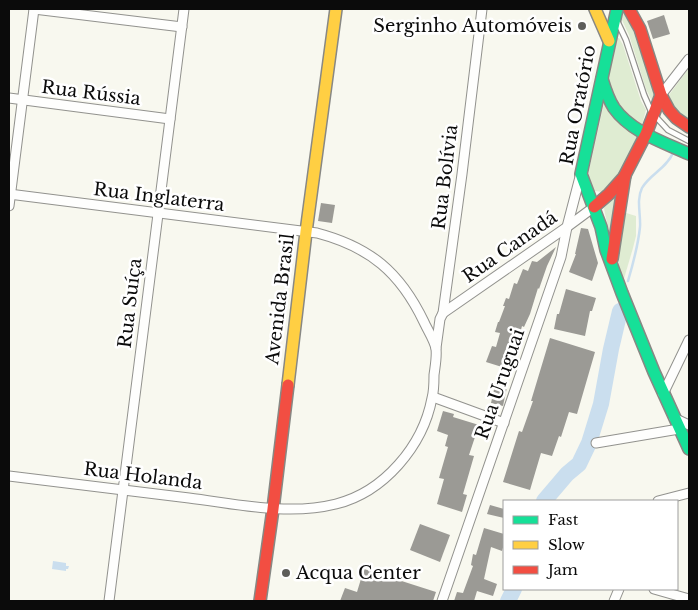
<svg xmlns="http://www.w3.org/2000/svg" width="698" height="610" font-family="'Libre Baskerville',serif">
<style>
.green{fill:#dfecd2}
.water{fill:#cadeee}
.lines{fill:none;stroke-linecap:round;stroke-linejoin:round}
.stream{stroke:#cadeee;stroke-width:2.5}
.river{stroke:#cadeee;stroke-width:16}
.building{fill:#9b9a95}
.lane-casing{stroke:#92928e;stroke-width:7}
.street-casing{stroke:#92928e;stroke-width:11}
.fast-casing{stroke:#888884;stroke-width:14}
.slow-casing{stroke:#888884;stroke-width:14}
.jam-casing{stroke:#888884;stroke-width:14}
.lane{stroke:#fefefd;stroke-width:4.5}
.street{stroke:#fefefd;stroke-width:9}
.fast{stroke:#16e098;stroke-width:11}
.slow{stroke:#ffcf43;stroke-width:11}
.jam{stroke:#f24e42;stroke-width:11}
.poi-dot{fill:#5e5e5b;stroke:#fff;stroke-width:2}
.labels{text-anchor:middle;dominant-baseline:central;stroke-width:5;stroke-linejoin:round;paint-order:stroke}
.poi-label{font-size:18px;fill:#0b0b0b;stroke:#fff;text-anchor:end}
.street-label{font-size:18px;fill:#0b0b0b;stroke:#fff}
</style>
<rect width="100%" height="100%" fill="#f8f8ef"/>
<g class="green">
<polygon points="623,11 626,11 655,93 652,101 646,89 629,35 622,20"/>
<polygon points="617,38 619,38 623,45 641,101 646,110 642,125 618,108 608,77"/>
<polygon points="689,68 689,123 679,116 669,95"/>
<polygon points="604,103 639,136 623,172 603,192 594,191 588,175"/>
<path d="M617,194L610,234C608,226 605,216 604,208Z"/>
<polygon points="623,212 636,216 636,236 633,248 623,282 618,267"/>
</g>
<polygon class="water" points="53,561 66,563 66,566 69,566 68,569 66,569 66,571 52,569"/>
<g class="lines">
<path class="stream" d="M628,281C633,264 638,246 640,227C641,215 636,200 642,188C650,174 666,169 673,153"/>
<g class="river">
<polyline points="544,501 567,474 579,464 589,443 601,404 611,349 620,311"/>
<polyline points="508,601 514,589"/>
</g>
</g>
<g class="building">
<polygon points="664,15 670,34 653,39 647,21"/>
<polygon points="321,203 335,205 332,223 318,221"/>
<polygon points="581,228 588,229 598,263 592,281 569,272 576,254 575,254"/>
<polygon points="556,247 547,266 539,289 538,288 530,314 524,327 522,326 518,341 522,343 512,370 486,362 492,346 496,347 500,333 495,332 498,322 499,322 505,306 503,306 506,298 509,299 514,283 517,284 523,269 528,271 532,261 537,262"/>
<polygon points="566,289 596,298 592,311 590,311 585,336 554,329 557,314 559,314"/>
<polygon points="550,338 595,352 577,414 569,412 561,437 559,436 552,456 541,453 530,490 503,482 519,431 522,432 533,401 531,401"/>
<polygon points="495,385 507,387 503,406 491,403"/>
<polygon points="443,411 454,414 453,417 479,425 469,455 474,456 463,494 467,495 462,512 437,504 444,479 439,478 448,447 445,446 448,435 437,431"/>
<polygon points="490,505 504,509 504,518 487,514"/>
<polygon points="420,524 450,535 440,562 410,550"/>
<polygon points="484,528 504,534 504,544 502,551 491,547 484,579 497,584 493,596 477,591 474,601 454,601 457,592 463,593 473,566 471,565 473,554 476,555"/>
<polygon points="364,569 436,592 433,601 340,601 345,588 357,592"/>
</g>
<g class="lines">
<defs>
<g id="lane">
<polyline points="618,23 626,40 644,95 651,111"/>
<polyline points="656,117 668,130 689,141"/>
</g>
<g id="street">
<polyline points="34,9 182,27"/>
<polyline points="661,95 689,59"/>
<polyline points="9,98 170,119"/>
<path d="M9,194L317,233C370,247 400,272 424,322C427,329 435,341 436,349C437,357 435,367 434,375C434,383 434,391 432,398C423,446 384,492 336,504C288,516 237,504 189,498C129,491 69,483 9,476"/>
<polyline points="9,206 34,9"/>
<polyline points="443,313 567,227 594,207"/>
<polyline points="436,348 440,319 443,313 462,174 482,9"/>
<polyline points="663,394 689,340"/>
<polyline points="433,397 504,423"/>
<polyline points="674,418 689,425"/>
<polyline points="596,443 679,429"/>
<polyline points="658,501 689,493"/>
<polyline points="654,589 689,599"/>
<polyline points="109,601 184,9"/>
<polyline points="442,601 561,257 567,227 580,177"/>
<polyline points="614,601 619,589"/>
</g>
<g id="fast">
<polyline points="617,9 581,174 601,227 606,250 622,293 654,372 689,449"/>
<path d="M602,79C605,89 608,99 614,108C631,132 663,142 689,154"/>
</g>
<g id="slow">
<polyline points="595,9 609,41"/>
<polyline points="288,385 306,232 336,9"/>
</g>
<g id="jam">
<polyline points="629,9 640,29 661,95 669,110 676,118 689,127"/>
<polyline points="594,207 609,194 625,176"/>
<polyline points="612,259 625,175 646,134 661,95"/>
<polyline points="260,601 273,509 288,385"/>
</g>
</defs>
<use href="#lane" class="lane-casing"/>
<use href="#street" class="street-casing"/>
<use href="#fast" class="fast-casing"/>
<use href="#slow" class="slow-casing"/>
<use href="#jam" class="jam-casing"/>
<use href="#lane" class="lane"/>
<use href="#street" class="street"/>
<use href="#fast" class="fast"/>
<use href="#slow" class="slow"/>
<use href="#jam" class="jam"/>
</g>
<g class="poi-dot">
<circle cx="582" cy="26" r="5"/>
<circle cx="286" cy="573" r="5"/>
</g>
<g class="labels">
<g class="poi-label">
<text x="572" y="26">Serginho Automóveis</text>
<text x="296" y="573" text-anchor="start">Acqua Center</text>
</g>
<g class="street-label">
<text transform="translate(91 93) rotate(7)">Rua Rússia</text>
<text transform="translate(578 105) rotate(-79)">Rua Oratório</text>
<text transform="translate(445 177) rotate(-83)">Rua Bolívia</text>
<text transform="translate(159 197) rotate(7)">Rua Inglaterra</text>
<text transform="translate(510 247) rotate(-35)">Rua Canadá</text>
<text transform="translate(280 299) rotate(-83)">Avenida Brasil</text>
<text transform="translate(130 303) rotate(-83)">Rua Suíça</text>
<text transform="translate(500 384) rotate(-71)">Rua Uruguai</text>
<text transform="translate(143 476) rotate(7)">Rua Holanda</text>
</g>
</g>
<rect width="698" height="610" fill="none" stroke="#0b0b0b" stroke-width="20"/>
<rect x="503" y="500" width="175" height="90" fill="#ffffff" stroke="#9d9d9d"/>
<rect x="513" y="516" width="25" height="8" fill="#16e098" stroke="#9d9d9d"/>
<text x="548" y="525" font-size="15" fill="#0b0b0b">Fast</text>
<rect x="513" y="541" width="25" height="8" fill="#ffcf43" stroke="#9d9d9d"/>
<text x="548" y="550" font-size="15" fill="#0b0b0b">Slow</text>
<rect x="513" y="566" width="25" height="8" fill="#f24e42" stroke="#9d9d9d"/>
<text x="548" y="575" font-size="15" fill="#0b0b0b">Jam</text>
</svg>
